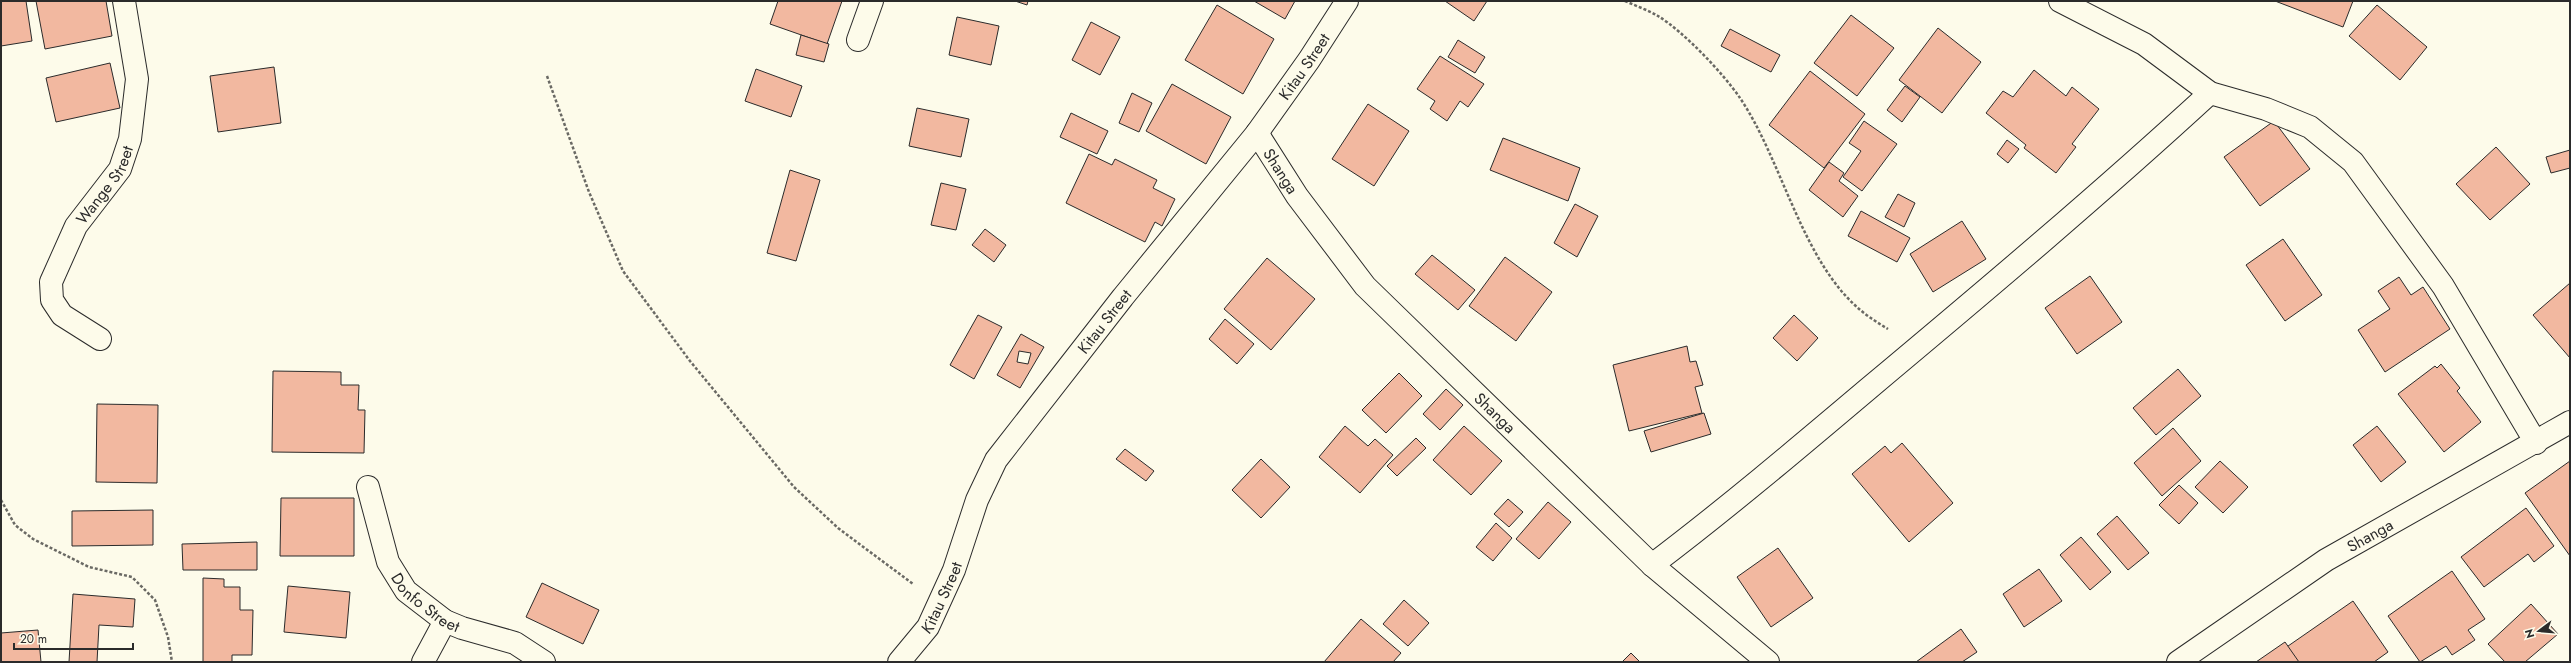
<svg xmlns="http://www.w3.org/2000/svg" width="2571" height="663" font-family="Jost,sans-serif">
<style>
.building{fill:#f2b8a0;stroke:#2b2b2b;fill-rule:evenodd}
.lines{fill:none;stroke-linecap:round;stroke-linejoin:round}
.minor-casing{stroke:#2b2b2b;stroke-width:24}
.path{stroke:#6a6964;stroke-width:2.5;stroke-dasharray:3 2;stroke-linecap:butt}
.minor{stroke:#fdfbea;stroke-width:22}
.labels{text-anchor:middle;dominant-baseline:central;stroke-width:3;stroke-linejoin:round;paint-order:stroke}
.street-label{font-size:16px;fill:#2b2b2b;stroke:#fdfbea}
</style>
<rect width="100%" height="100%" fill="#fdfbea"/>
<g class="building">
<polygon points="1,1 26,1 32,41 1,46"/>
<polygon points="36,1 106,1 112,36 45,49"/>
<polygon points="778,1 842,1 827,44 770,24"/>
<polygon points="1015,1 1028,1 1027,5"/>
<polygon points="1254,1 1295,1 1285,19"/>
<polygon points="1445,1 1487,1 1474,21"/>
<polygon points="2275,1 2353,1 2343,27"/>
<polygon points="1217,5 1274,39 1243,94 1185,60"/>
<polygon points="2377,5 2427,47 2400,80 2349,36"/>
<polygon points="1851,15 1894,48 1857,96 1814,63"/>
<polygon points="957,17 999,26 991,65 949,55"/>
<polygon points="1091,22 1120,37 1100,75 1072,60"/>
<polygon points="1938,28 1981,62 1942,113 1899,80"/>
<polygon points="1730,29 1780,55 1771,72 1721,46"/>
<polygon points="801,35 829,44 824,62 796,55"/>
<polygon points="1458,40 1485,57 1475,73 1448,57"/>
<polygon points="1440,56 1484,84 1468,107 1460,101 1447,121 1430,109 1435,101 1417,89"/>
<polygon points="110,63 120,108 56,122 46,78"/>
<polygon points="274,67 281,123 218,132 210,76"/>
<polygon points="756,69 802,86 791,117 745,101"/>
<polygon points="2034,70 2066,96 2072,87 2099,109 2072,144 2076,147 2056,173 2024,148 2026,145 1986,113 2003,91 2013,97"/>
<polygon points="1810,71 1865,114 1824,168 1769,125"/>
<polygon points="1172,84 1231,117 1206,164 1146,131"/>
<polygon points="1905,86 1920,97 1902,122 1887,110"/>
<polygon points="1132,93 1152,103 1139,132 1119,123"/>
<polygon points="1368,104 1409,131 1374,186 1332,159"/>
<polygon points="917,108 969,119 961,157 909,146"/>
<polygon points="1071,113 1108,131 1097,154 1060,137"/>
<polygon points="1864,121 1897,144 1862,191 1843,177 1861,151 1849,143"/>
<polygon points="2274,121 2310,169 2260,206 2224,157"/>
<polygon points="1503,138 1580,168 1568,201 1490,170"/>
<polygon points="2007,140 2019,149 2008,163 1997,154"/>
<polygon points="2496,147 2530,184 2490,220 2456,184"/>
<polygon points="2570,150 2570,168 2551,173 2546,157"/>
<polygon points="1089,154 1112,165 1115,159 1157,180 1153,188 1175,199 1162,226 1155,222 1145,242 1066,203"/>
<polygon points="1829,162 1844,173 1839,181 1858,196 1843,217 1809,190"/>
<polygon points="790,170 820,180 796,261 767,253"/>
<polygon points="941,183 966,189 956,230 931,225"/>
<polygon points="1898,194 1915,203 1904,227 1885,217"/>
<polygon points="1575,204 1598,216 1577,257 1554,243"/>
<polygon points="1861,211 1910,238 1897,262 1848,236"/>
<polygon points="1962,221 1986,259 1933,292 1910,254"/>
<polygon points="985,229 1006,245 994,262 972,245"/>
<polygon points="2283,239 2322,295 2285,321 2246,265"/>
<polygon points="1432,255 1475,290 1458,310 1415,274"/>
<polygon points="1505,257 1552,292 1516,341 1469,306"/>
<polygon points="1267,258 1315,299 1271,350 1224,309"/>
<polygon points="2090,276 2122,322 2077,354 2045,308"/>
<polygon points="2399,277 2411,295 2423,287 2450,329 2385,372 2358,330 2390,309 2378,291"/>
<polygon points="2570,283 2570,358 2533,315"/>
<polygon points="978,315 1002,327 974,379 950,365"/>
<polygon points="1794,315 1818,338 1797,361 1773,338"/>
<polygon points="1225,319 1254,344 1237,364 1209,339"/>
<path d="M1021,334L1044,347L1020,388L997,375ZM1019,351L1031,353L1028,364L1017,362Z"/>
<polygon points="1687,346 1690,362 1696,361 1703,385 1695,387 1702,413 1629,431 1613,365"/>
<polygon points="2441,364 2460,388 2457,391 2481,422 2444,452 2398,394 2435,366 2437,368"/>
<polygon points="2178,369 2201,396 2156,435 2133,408"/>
<polygon points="273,371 341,372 341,385 359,385 358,410 365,410 364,453 272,452"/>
<polygon points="1399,373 1422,396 1386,433 1362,410"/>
<polygon points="1446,389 1463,405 1440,430 1423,414"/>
<polygon points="97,404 158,405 157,483 96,482"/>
<polygon points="1704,413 1711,434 1651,452 1644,431"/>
<polygon points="1345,426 1368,446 1375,439 1393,455 1360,493 1319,457"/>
<polygon points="1464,426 1502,461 1471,495 1433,460"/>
<polygon points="2377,426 2406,462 2381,482 2353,445"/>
<polygon points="2173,428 2201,461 2162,496 2134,463"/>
<polygon points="1416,438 1426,448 1397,476 1387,466"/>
<polygon points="1902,443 1953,503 1909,542 1852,474 1885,446 1891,453"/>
<polygon points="1125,449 1154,471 1146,481 1116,459"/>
<polygon points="1261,459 1290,487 1261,518 1232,490"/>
<polygon points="2220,461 2248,487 2223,513 2195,487"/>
<polygon points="2570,461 2570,556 2525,493"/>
<polygon points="2179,485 2198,503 2179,524 2159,505"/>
<polygon points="281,498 354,498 354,556 280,556"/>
<polygon points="1508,499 1523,512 1509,527 1494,514"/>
<polygon points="1548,502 1571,522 1539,559 1516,539"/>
<polygon points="2526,508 2554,546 2534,562 2528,554 2484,587 2461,557"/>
<polygon points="153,510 153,545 72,546 72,511"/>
<polygon points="2117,516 2149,553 2128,570 2097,534"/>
<polygon points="1496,523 1512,538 1493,561 1476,547"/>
<polygon points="2081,537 2111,572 2090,590 2060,555"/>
<polygon points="257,542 257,570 183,570 182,544"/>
<polygon points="1778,548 1813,598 1771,627 1737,577"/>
<polygon points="2039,569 2062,601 2024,627 2003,594"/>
<polygon points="2452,571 2485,619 2468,630 2475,640 2452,655 2446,646 2420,662 2388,616"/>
<polygon points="203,578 224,579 224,587 240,587 240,610 253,610 252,655 232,655 232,662 203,662"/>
<polygon points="542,583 599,610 583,644 526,617"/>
<polygon points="288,586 350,592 346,638 284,632"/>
<polygon points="73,594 135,599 133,627 99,625 97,662 69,662"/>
<polygon points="1404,600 1429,623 1408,646 1383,624"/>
<polygon points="2353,601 2388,652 2374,662 2284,662 2278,653"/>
<polygon points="2531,604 2558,634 2525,662 2505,662 2488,644"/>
<polygon points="1361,619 1401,653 1393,662 1324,662"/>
<polygon points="1961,629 1977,652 1962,662 1916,662"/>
<polygon points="38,630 41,662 1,662 1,633"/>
<polygon points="2285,642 2299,662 2256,662"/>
<polygon points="1631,653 1640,662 1622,662"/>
</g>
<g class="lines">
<defs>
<g id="minor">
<polyline points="2060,1 2144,44 2210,93 2266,109 2310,127 2353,162 2443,286 2536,443"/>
<polyline points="858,40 872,1"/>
<path id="s1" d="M1257,133L1297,196L1365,286L1652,565L1768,662"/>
<path id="s2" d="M100,339L62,315L52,300L51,282L76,226L120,169L130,139L137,79L124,1"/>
<path id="s3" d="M368,487L388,562L406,591L445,621L462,628L515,643L544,662"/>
<path d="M1652,565C1726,509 1797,449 1868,389C1984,292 2099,195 2210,93"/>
<polyline points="423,662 445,621"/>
<path id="s4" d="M899,662L928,627L954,570L977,500L996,460L1123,297L1257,133L1309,60L1347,1"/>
<path id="s5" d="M2178,662L2326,560L2570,422"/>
</g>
</defs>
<use href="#minor" class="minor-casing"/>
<g class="path">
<path d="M1625,1C1636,6 1648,10 1658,16C1684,32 1723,73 1740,98C1782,160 1801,258 1858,308C1867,316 1878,323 1888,329"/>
<polyline points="547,76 589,192 623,271 690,361 794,487 838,528 913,584"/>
<polyline points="1,500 15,525 33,539 89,567 132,577 155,600 168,637 172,662"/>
</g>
<use href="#minor" class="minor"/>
</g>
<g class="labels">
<g class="street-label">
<text stroke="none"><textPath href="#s4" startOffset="726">Kitau Street</textPath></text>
<text stroke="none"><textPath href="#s1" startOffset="45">Shanga</textPath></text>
<text stroke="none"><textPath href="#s2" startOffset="193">Wange Street</textPath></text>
<text stroke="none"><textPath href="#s4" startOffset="402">Kitau Street</textPath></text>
<text stroke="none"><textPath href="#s1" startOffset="369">Shanga</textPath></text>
<text stroke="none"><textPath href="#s5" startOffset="230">Shanga</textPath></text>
<text stroke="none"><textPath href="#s4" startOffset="78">Kitau Street</textPath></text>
<text stroke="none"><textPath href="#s3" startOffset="134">Donfo Street</textPath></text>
</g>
</g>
<rect width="2571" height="663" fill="none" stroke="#2b2b2b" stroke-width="4"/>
<g transform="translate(2539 631) rotate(254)" stroke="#fdfbea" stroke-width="3" paint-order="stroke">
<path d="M0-3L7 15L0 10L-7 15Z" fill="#2b2b2b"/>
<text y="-6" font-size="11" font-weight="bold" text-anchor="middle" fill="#2b2b2b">N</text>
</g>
<path d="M14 643v6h119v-6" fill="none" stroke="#2b2b2b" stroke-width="2"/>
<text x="20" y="643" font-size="12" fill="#2b2b2b" stroke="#fdfbea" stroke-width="3" paint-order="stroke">20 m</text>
</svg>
